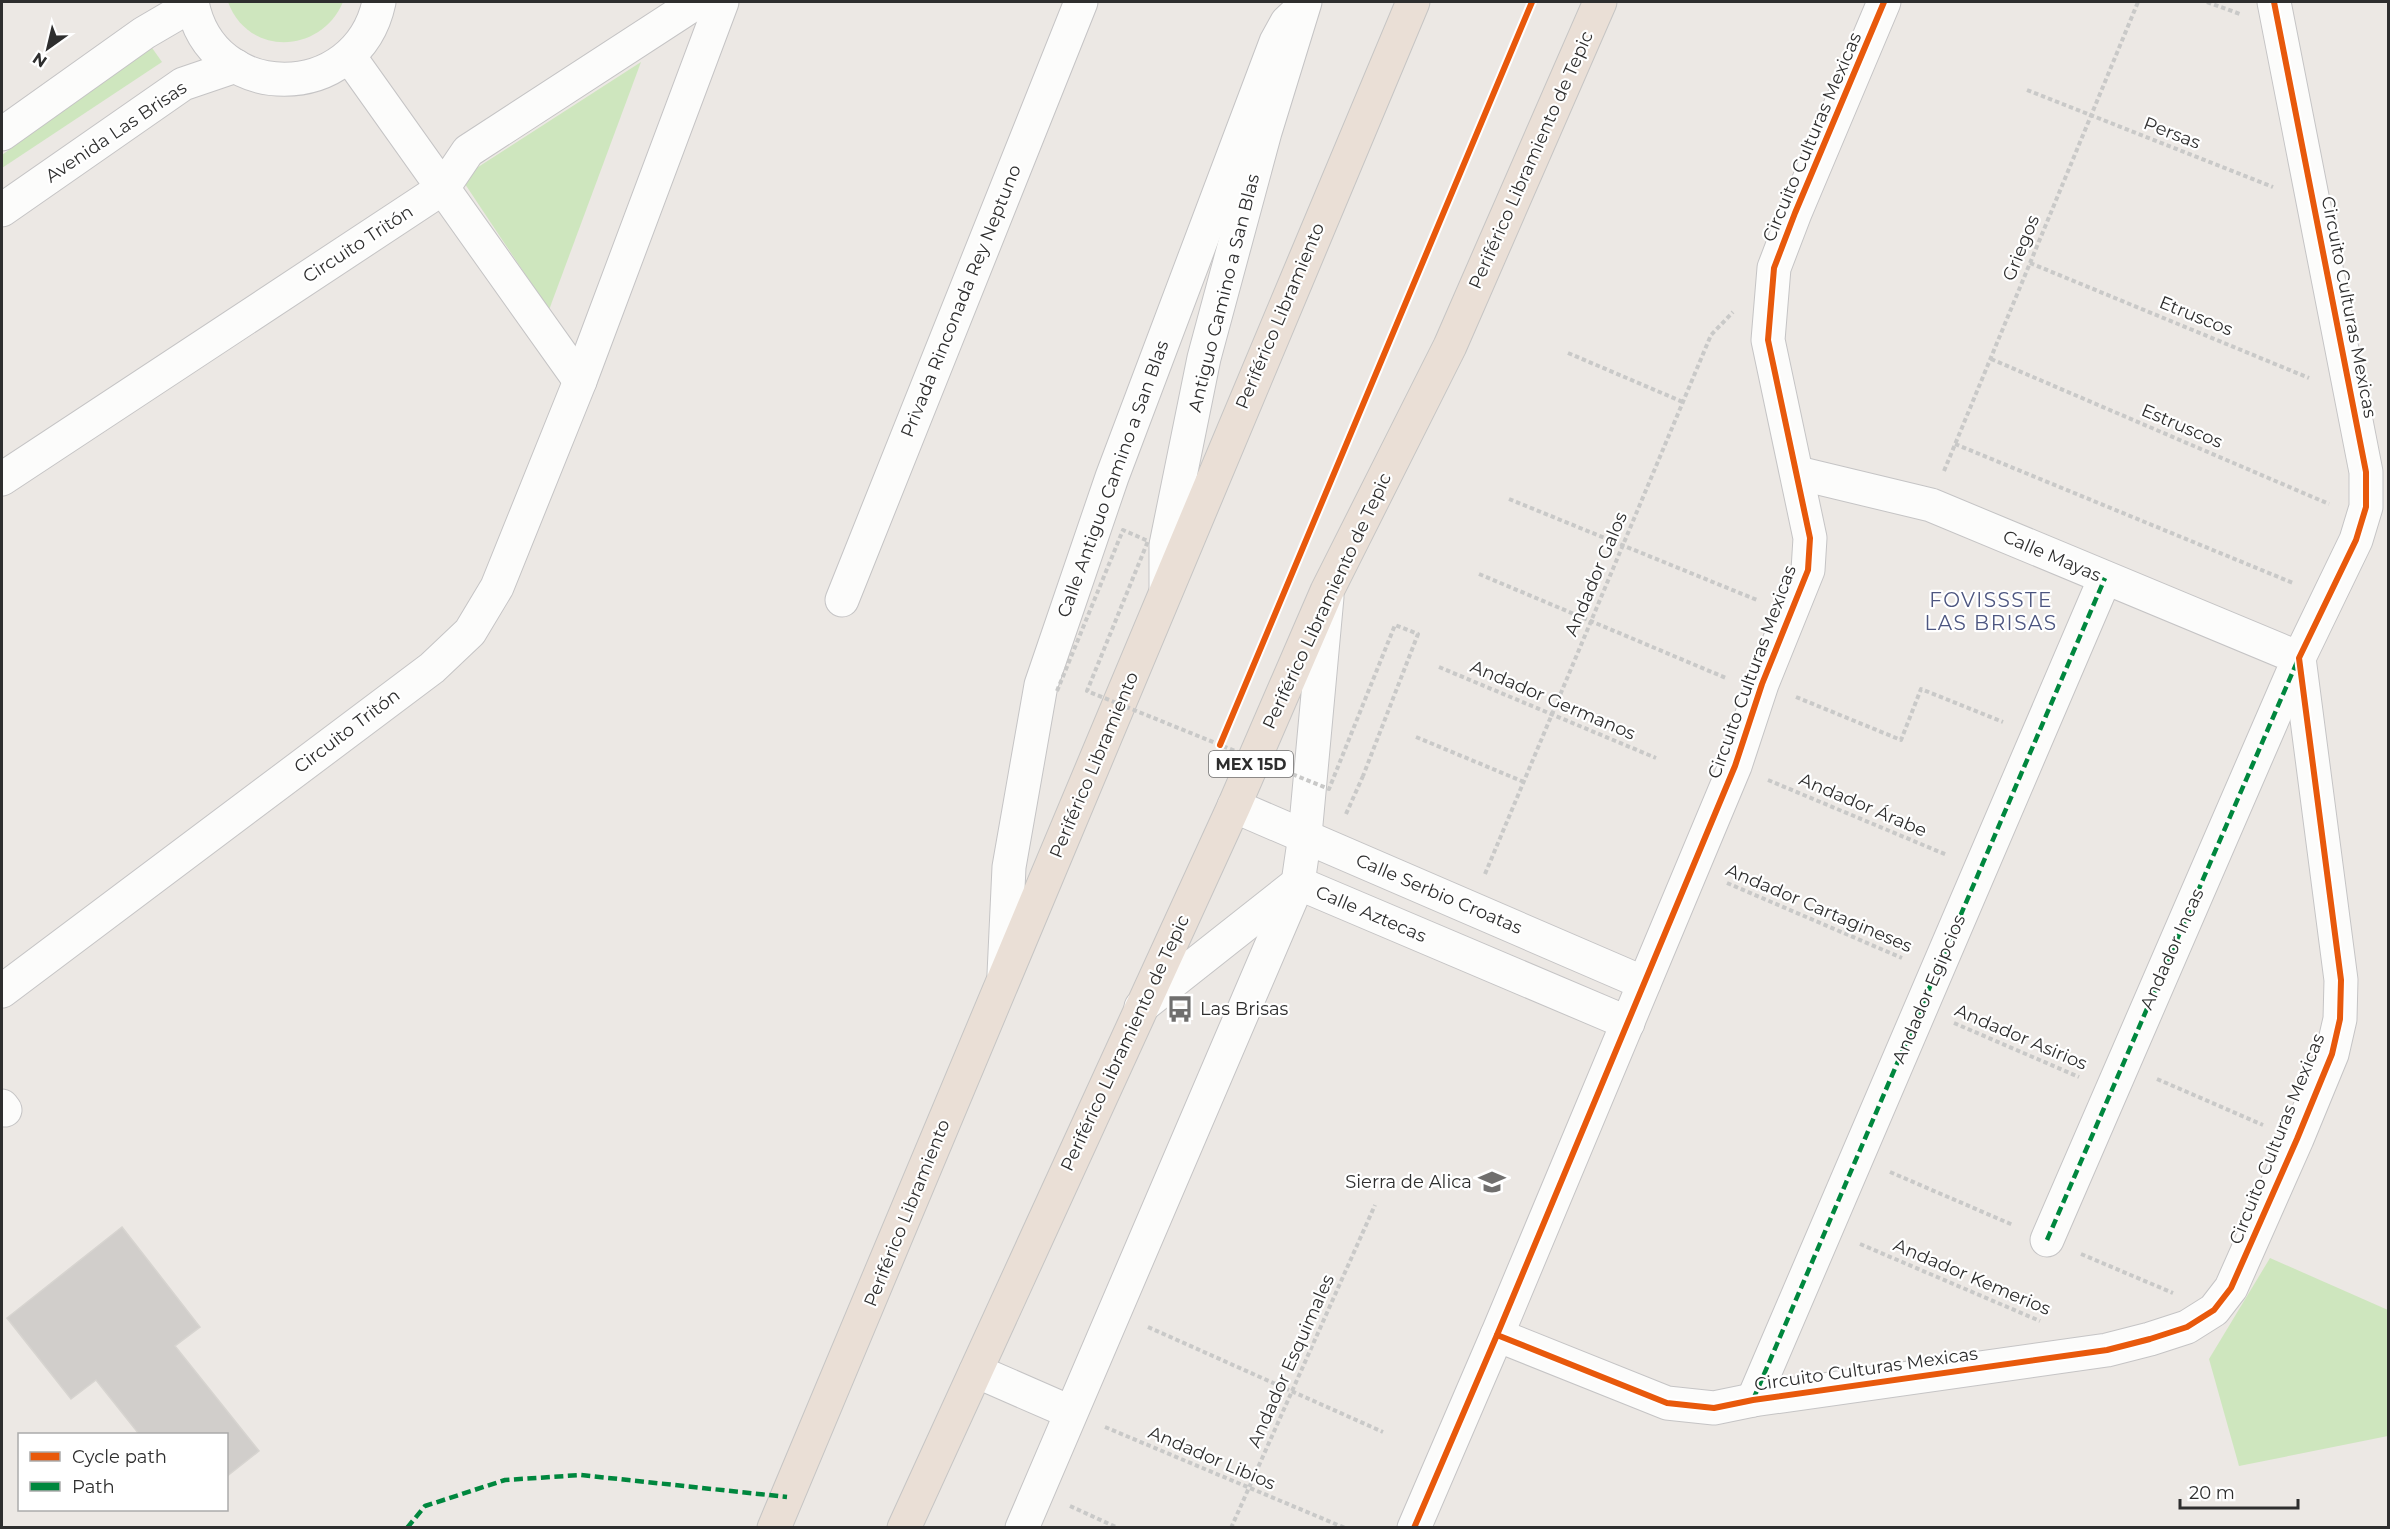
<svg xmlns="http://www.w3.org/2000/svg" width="2390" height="1529" font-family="Montserrat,sans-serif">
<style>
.green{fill:#cee6be}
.building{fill:#d1cecb;stroke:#d7d4d0;stroke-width:1.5}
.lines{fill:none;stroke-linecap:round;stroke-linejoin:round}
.street-casing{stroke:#c5c4c5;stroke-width:35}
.secondary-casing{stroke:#c5c4c5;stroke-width:35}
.highway-casing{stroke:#c6c5c4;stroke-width:35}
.path{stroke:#c9c9c8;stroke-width:4;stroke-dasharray:4.5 3;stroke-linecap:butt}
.street{stroke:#fcfcfb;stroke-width:33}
.secondary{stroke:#fcfcfb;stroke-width:33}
.highway{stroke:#eadfd6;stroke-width:33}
.path-bridge{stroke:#c9c9c8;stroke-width:4;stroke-dasharray:4.5 3;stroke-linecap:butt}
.quiet{stroke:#00873e;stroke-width:4.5;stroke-dasharray:9 4.5;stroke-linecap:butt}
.cycleway-casing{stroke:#fff;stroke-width:10}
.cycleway{stroke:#e8590c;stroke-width:6}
.labels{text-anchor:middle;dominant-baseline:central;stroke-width:4.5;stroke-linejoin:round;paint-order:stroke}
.shield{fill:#fff;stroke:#6d6d6d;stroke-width:1.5}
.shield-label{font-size:16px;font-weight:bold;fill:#2e2e2e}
.street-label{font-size:18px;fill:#2e2e2e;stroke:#fff}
.poi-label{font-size:18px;fill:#2e2e2e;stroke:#fff;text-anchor:start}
.neighbourhood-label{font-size:20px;letter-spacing:1.5px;fill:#4d5680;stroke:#fff}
</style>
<rect width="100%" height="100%" fill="#ece8e4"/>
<g class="green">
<path d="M228,2H343C321,54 248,57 228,2Z"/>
<polygon points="150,45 162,62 2,168 2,155"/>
<polygon points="641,62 549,310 461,178"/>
<polygon points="2270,1258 2388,1310 2388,1436 2239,1466 2209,1359"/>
</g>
<polygon class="building" points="122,1227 200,1327 175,1346 259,1451 226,1477 226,1434 139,1434 96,1380 71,1399 7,1318"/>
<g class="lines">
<defs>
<g id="street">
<polyline points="349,56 580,381"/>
<polyline points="1798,473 1931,505 2299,658 2047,1240"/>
<polyline points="2,479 443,188 468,151 697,2"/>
<polyline points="842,600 1081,2"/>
<polyline points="1234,806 1644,983"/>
<polyline points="1004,974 1009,867 1041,685 1112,477 1276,42 1287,22 1302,8"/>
<polyline points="2,991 432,668 470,632 497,587 580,381 722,2"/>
<polyline points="1141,1007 1298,883 1628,1023"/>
<polyline points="2,1106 5,1110"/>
<polyline points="1497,1335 1667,1403 1714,1408 1753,1400 2107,1350 2150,1339 2187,1327 2214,1310 2231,1288 2297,1139 2332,1054 2340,1019 2341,980 2299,658 2356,540 2366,507 2366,472 2274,2"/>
<polyline points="976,1371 1070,1412"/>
<polyline points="1753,1400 2105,578"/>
<polyline points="1022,1528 1298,883 1305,835 1327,597"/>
<polyline points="1414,1528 1497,1335 1735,766 1762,684 1808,570 1810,538 1768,340 1774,268 1795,213 1884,2"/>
</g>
<g id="secondary">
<path d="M192,2C211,105 357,105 379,2"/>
<polyline points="2,134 144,33 192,5"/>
<polyline points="2,210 183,84 236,66"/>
<polyline points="1166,590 1166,545 1204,358 1265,132 1305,2"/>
</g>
<g id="highway">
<polyline points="774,1528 1413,2"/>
<polyline points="904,1528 1234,806 1327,591 1450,346 1600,2"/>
</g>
</defs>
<use href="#street" class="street-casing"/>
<use href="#secondary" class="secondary-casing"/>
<use href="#highway" class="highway-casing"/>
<g class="path">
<polyline points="2207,2 2240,14"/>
<polyline points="2027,90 2273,187"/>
<polyline points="2030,263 2309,378"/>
<polyline points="1568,353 1683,402"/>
<polyline points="1991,359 2329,504"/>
<polyline points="1955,444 2293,583"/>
<polyline points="1944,471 2138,2"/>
<polyline points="1509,499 1757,600"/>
<polyline points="1479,574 1726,678"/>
<polyline points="1439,667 1656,758"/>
<polyline points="1796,697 1901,740 1921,689 2003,722"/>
<polyline points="1416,737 1524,782"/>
<polyline points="1768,780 1947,855"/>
<polyline points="1346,814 1363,776"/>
<polyline points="1485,874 1711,335 1733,312"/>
<polyline points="1727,883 1902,958"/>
<polyline points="1954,1023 2079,1077"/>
<polyline points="2157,1079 2263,1125"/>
<polyline points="1890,1172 2013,1225"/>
<polyline points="1860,1244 2040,1321"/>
<polyline points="2081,1254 2173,1293"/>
<polyline points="1148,1327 1383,1432"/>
<polyline points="1105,1427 1345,1528"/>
<polyline points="1070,1506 1118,1528"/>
<polyline points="1231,1528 1375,1205"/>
</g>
<use href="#street" class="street"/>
<use href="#secondary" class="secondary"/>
<use href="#highway" class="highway"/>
<polyline class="path-bridge" points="1057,691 1123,530 1148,541 1087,691 1329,789 1395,625 1418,634 1363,776"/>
<g class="quiet">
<polyline points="2047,1240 2297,662"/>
<polyline points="1753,1400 2105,578"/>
<polyline points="407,1528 425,1506 505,1480 581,1475 787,1497"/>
</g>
<defs>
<g id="cycleway">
<polyline points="1220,745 1532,2"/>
<polyline points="1497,1335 1667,1403 1714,1408 1753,1400 2107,1350 2150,1339 2187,1327 2214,1310 2231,1288 2297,1139 2332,1054 2340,1019 2341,980 2299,658 2356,540 2366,507 2366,472 2274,2"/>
<polyline points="1414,1528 1497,1335 1735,766 1762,684 1808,570 1810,538 1768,340 1774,268 1795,213 1884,2"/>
</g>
</defs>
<use href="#cycleway" class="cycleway-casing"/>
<use href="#cycleway" class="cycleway"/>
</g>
<defs>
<symbol id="bus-bare" viewBox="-9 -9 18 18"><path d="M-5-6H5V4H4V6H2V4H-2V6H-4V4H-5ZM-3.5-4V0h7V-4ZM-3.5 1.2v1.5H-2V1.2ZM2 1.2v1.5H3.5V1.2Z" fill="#706f6e" stroke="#fff" stroke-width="2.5" paint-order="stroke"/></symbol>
<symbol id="school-bare" viewBox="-9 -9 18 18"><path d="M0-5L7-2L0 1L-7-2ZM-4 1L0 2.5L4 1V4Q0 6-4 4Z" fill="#706f6e" stroke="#fff" stroke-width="2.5" paint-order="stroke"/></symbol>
</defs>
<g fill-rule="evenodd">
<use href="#bus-bare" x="1161" y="990" width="38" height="38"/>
<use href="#school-bare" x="1473" y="1163" width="38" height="38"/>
</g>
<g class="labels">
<rect class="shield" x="1209" y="751" width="84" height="26" rx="4.5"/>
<g class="shield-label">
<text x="1251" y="764">MEX 15D</text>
</g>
<g class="street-label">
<text transform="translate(116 132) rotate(-34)">Avenida Las Brisas</text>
<text transform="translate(2172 133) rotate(21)">Persas</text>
<text transform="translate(1812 137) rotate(-67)">Circuito Culturas Mexicas</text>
<text transform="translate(1531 160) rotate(-66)">Periférico Libramiento de Tepic</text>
<text transform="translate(358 244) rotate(-33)">Circuito Tritón</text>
<text transform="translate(2021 248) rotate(-68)">Griegos</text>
<text transform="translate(1224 293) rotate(-76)">Antiguo Camino a San Blas</text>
<text transform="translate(961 301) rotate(-68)">Privada Rinconada Rey Neptuno</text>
<text transform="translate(2349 307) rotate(79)">Circuito Culturas Mexicas</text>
<text transform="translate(1280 316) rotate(-67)">Periférico Libramiento</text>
<text transform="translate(2196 316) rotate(22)">Etruscos</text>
<text transform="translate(2182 426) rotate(23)">Estruscos</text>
<text transform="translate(1113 479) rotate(-70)">Calle Antiguo Camino a San Blas</text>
<text transform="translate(2052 556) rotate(23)">Calle Mayas</text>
<text transform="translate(1596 574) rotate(-67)">Andador Galos</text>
<text transform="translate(1327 601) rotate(-65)">Periférico Libramiento de Tepic</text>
<text transform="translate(1752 672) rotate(-70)">Circuito Culturas Mexicas</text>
<text transform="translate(1553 700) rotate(23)">Andador Germanos</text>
<text transform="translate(347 731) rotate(-37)">Circuito Tritón</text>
<text transform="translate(1094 765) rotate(-67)">Periférico Libramiento</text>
<text transform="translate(1863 805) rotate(23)">Andador Árabe</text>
<text transform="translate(1439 894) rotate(23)">Calle Serbio Croatas</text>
<text transform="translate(1819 908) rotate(23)">Andador Cartagineses</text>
<text transform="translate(1371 914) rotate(23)">Calle Aztecas</text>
<text transform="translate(2172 949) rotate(-66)">Andador Incas</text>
<text transform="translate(1929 989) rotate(-67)">Andador Egipcios</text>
<text transform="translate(2021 1037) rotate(23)">Andador Asirios</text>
<text transform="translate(1125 1043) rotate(-65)">Periférico Libramiento de Tepic</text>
<text transform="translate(2277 1139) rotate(-68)">Circuito Culturas Mexicas</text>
<text transform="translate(907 1213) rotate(-68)">Periférico Libramiento</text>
<text transform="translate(1972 1277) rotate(23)">Andador Kemerios</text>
<text transform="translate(1291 1361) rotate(-66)">Andador Esquimales</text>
<text transform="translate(1866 1369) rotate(-8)">Circuito Culturas Mexicas</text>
<text transform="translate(1212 1458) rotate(23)">Andador Libios</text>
</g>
<g class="poi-label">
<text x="1200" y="1009">Las Brisas</text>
<text x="1472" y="1182" text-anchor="end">Sierra de Alica</text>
</g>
<g class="neighbourhood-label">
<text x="1991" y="600">FOVISSSTE<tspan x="1991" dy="23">LAS BRISAS</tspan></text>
</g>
</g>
<rect width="2390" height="1529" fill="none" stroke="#2e2e2e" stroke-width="6"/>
<rect x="18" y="1433" width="210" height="78" fill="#ffffff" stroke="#ababab" stroke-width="1.5"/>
<rect x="30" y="1452" width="30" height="9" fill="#e8590c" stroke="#ababab" stroke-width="1.5"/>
<text x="72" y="1463" font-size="18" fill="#2e2e2e">Cycle path</text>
<rect x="30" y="1482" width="30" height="9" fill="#00873e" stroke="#ababab" stroke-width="1.5"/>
<text x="72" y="1493" font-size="18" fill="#2e2e2e">Path</text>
<g transform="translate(48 48) rotate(214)" stroke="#ffffff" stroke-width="4.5" paint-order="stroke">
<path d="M0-4.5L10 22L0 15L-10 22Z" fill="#2e2e2e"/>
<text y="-9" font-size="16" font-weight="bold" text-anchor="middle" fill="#2e2e2e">N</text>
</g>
<path d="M2180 1499v9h118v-9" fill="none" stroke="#2e2e2e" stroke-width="3"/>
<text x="2189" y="1499" font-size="18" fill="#2e2e2e" stroke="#ffffff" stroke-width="4.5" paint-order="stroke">20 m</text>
</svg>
